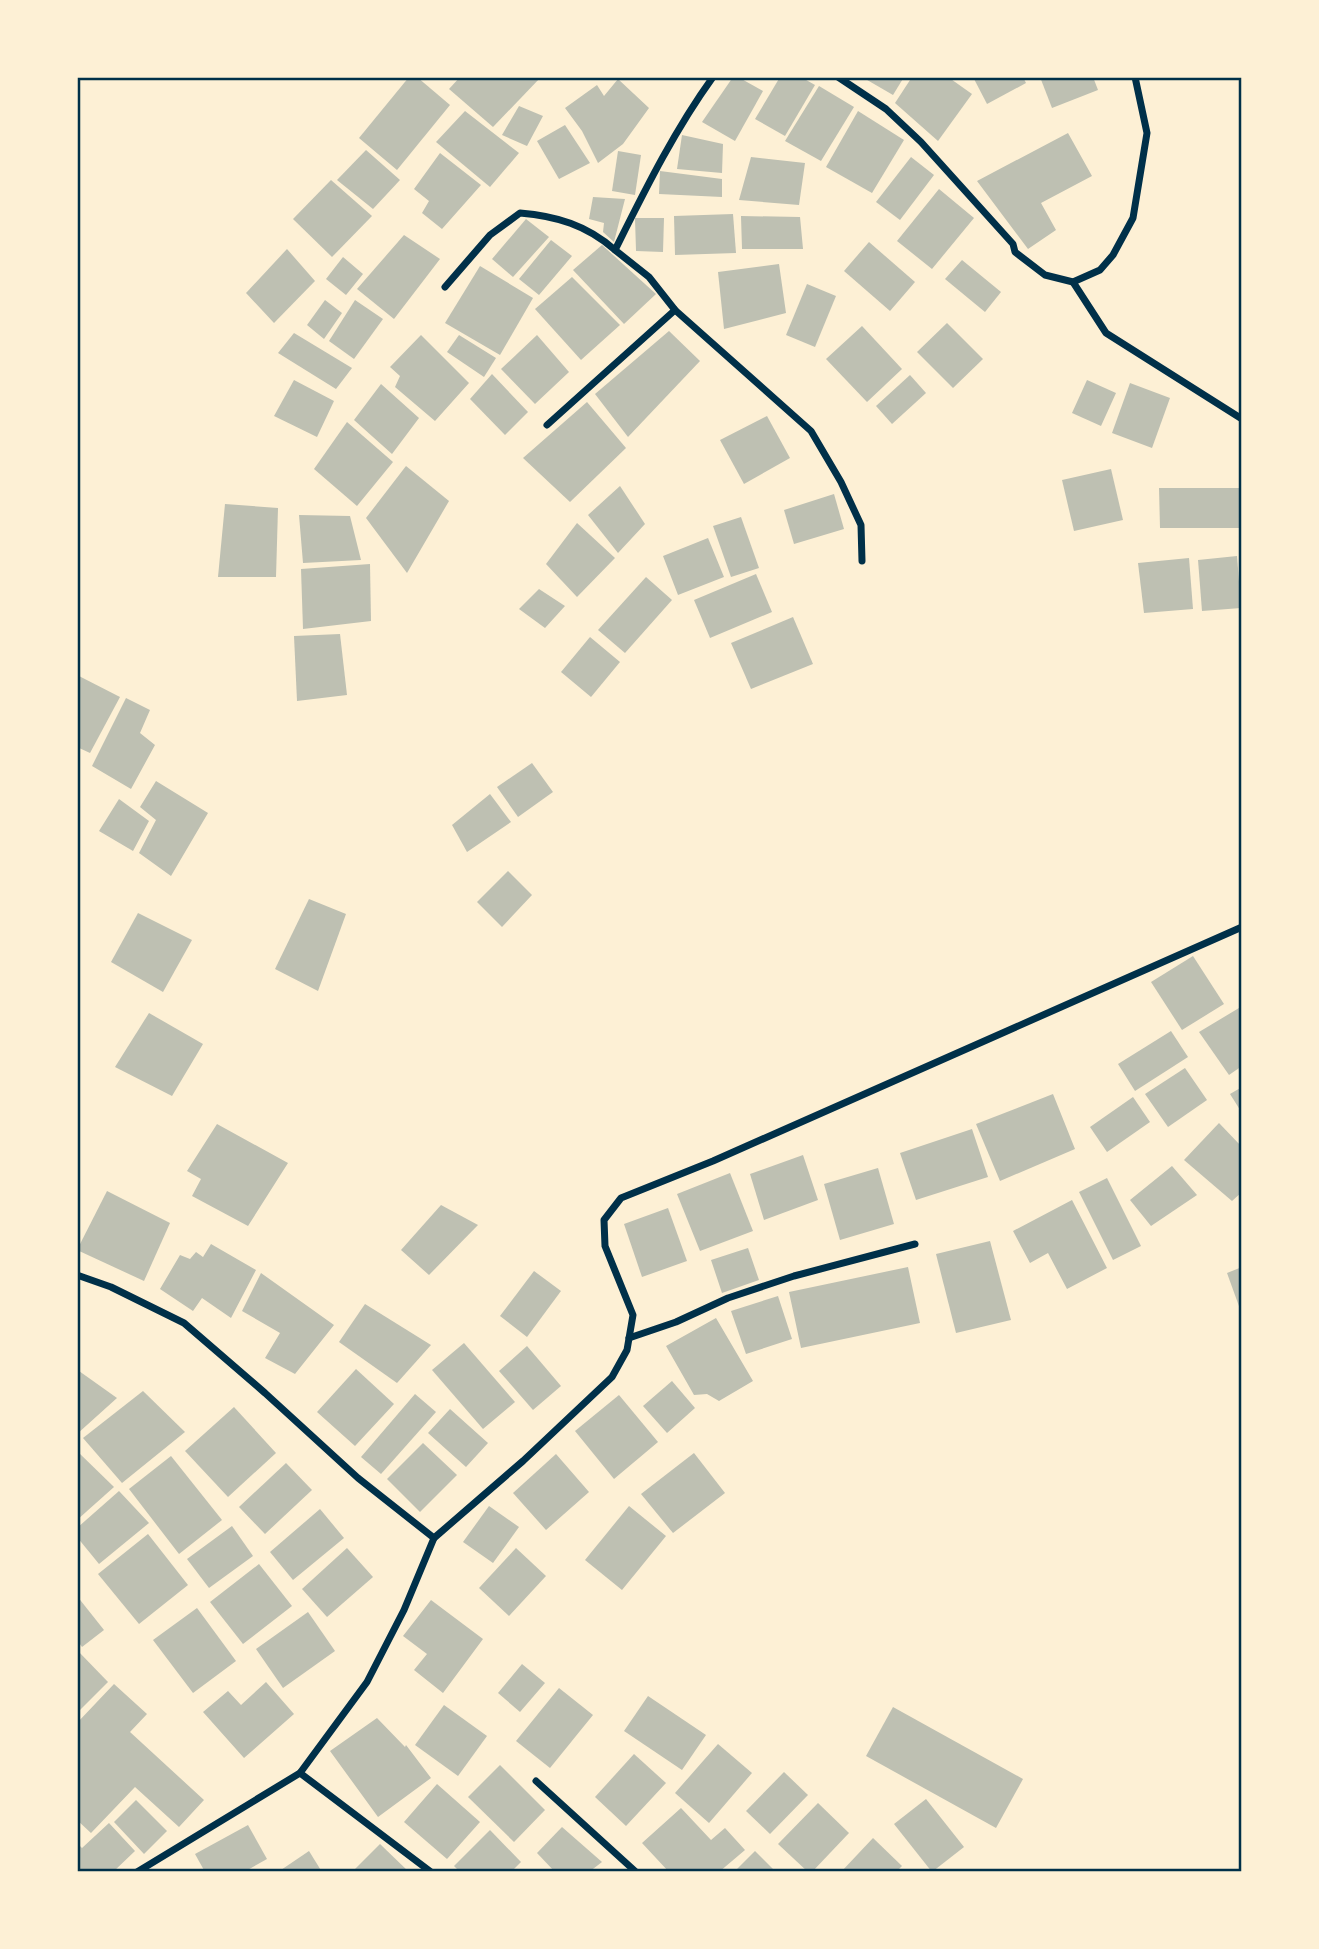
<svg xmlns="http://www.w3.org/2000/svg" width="1319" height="1949" font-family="Helvetica,sans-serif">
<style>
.building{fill:#bec0b2}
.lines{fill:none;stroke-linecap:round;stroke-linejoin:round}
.minor{stroke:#003049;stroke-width:7}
.neatline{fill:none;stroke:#003049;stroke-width:2.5}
</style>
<rect width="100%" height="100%" fill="#fdf0d5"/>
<g class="building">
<polygon points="409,77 417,77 450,105 397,170 359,138"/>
<polygon points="460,77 541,77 493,127 449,89"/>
<polygon points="733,77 738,77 763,91 735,141 702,122"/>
<polygon points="780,77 801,77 815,85 785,136 755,119"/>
<polygon points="862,77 904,77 893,95"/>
<polygon points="912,77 948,77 972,94 938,141 895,103"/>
<polygon points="973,77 1023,77 1026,83 987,104"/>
<polygon points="1040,77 1093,77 1098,90 1052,108"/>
<polygon points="618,79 649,108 623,144 598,163 582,131 565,108 597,85 604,96"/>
<polygon points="819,86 854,107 821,161 785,141"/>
<polygon points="519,106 543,116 527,146 502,135"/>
<polygon points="465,111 519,153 490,187 436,142"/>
<polygon points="858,111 904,140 872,193 826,167"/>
<polygon points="565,125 590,163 559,179 537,141"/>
<polygon points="1068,133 1092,176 1041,203 1056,230 1028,249 977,181"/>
<polygon points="682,135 723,144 722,173 677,169"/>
<polygon points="366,150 400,180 373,209 337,180"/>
<polygon points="618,151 641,155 635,195 612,191"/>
<polygon points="440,153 481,185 442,229 422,213 429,201 414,189"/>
<polygon points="751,157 805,163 799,205 739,200"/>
<polygon points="911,157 934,175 900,220 876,202"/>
<polygon points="660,171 722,179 722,197 659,194"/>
<polygon points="331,180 372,216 332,257 293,219"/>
<polygon points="939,189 974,218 932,269 897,241"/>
<polygon points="593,197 625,199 614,242 603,232 604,223 589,219"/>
<polygon points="733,214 736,253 675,255 674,216"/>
<polygon points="741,216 800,217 803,249 742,249"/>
<polygon points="635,218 664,218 663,252 636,251"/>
<polygon points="526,219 549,237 513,277 492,259"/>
<polygon points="404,235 440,259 394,319 357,289"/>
<polygon points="551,240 572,256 539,295 519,279"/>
<polygon points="869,242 915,282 890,311 844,271"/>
<polygon points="602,245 656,294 624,324 573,270"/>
<polygon points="287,249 315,281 274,323 246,293"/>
<polygon points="343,257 363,274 346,295 326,279"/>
<polygon points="962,260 1001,292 985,312 945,279"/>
<polygon points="779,264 786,313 724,329 718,272"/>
<polygon points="480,266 533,298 500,355 445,323"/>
<polygon points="572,277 620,325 581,360 535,309"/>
<polygon points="807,284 836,296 815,347 786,335"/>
<polygon points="325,300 342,313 324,339 307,325"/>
<polygon points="355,300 383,319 354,359 329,341"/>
<polygon points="947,323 983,359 953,388 917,352"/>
<polygon points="862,326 902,369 867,402 826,359"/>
<polygon points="669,331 700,361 628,437 595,394"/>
<polygon points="294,333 352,368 336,389 278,353"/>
<polygon points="421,335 469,383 435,421 395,387 400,376 390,367"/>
<polygon points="459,335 496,358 484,377 447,352"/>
<polygon points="537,335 569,372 535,404 501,369"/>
<polygon points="492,374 528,412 505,435 470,399"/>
<polygon points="910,375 926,393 892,424 876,406"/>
<polygon points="294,380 334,401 317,437 274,416"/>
<polygon points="1087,380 1116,393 1101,426 1072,413"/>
<polygon points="1130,383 1170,398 1152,448 1112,433"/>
<polygon points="381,384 419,418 392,454 354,420"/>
<polygon points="587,402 626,448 570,502 523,458"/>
<polygon points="767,416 790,458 744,484 720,440"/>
<polygon points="347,422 393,462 357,506 314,469"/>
<polygon points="406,466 449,501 407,573 366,518"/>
<polygon points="1111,469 1123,520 1074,531 1062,480"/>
<polygon points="620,486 645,524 618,553 588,515"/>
<polygon points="1159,488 1242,488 1242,528 1160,528"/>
<polygon points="834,494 844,529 794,544 784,510"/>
<polygon points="225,504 278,508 276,577 218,577"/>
<polygon points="299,515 350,516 361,560 303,563"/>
<polygon points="741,517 759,568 731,577 713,526"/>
<polygon points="577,523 615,558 577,597 546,564"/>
<polygon points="708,538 724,577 678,595 663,556"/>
<polygon points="1237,556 1241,608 1202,611 1198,560"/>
<polygon points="1189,558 1193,609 1144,613 1138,563"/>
<polygon points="370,564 371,621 303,629 301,569"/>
<polygon points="756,574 772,612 710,638 694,600"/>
<polygon points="646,577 672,600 625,653 598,630"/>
<polygon points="539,589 565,606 545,628 519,609"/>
<polygon points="793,617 813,664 751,689 731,643"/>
<polygon points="340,634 347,695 297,701 294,636"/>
<polygon points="590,637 620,662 591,697 561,672"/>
<polygon points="77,675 120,697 90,753 77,747"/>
<polygon points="126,698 150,710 140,733 155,745 131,789 92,766"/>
<polygon points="532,763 553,792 518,817 497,787"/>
<polygon points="156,781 208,813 171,876 139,853 156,820 140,807"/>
<polygon points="490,794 511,822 467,852 452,825"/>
<polygon points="119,799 149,821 133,851 99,831"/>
<polygon points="508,871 532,895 502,927 477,902"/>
<polygon points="309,899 346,914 318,991 275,969"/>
<polygon points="138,913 192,940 163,992 111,962"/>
<polygon points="1193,956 1224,1004 1182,1030 1151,982"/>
<polygon points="1239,1008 1242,1011 1242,1066 1229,1075 1199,1032"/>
<polygon points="149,1013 203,1044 172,1096 115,1067"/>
<polygon points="1171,1031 1188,1057 1135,1091 1118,1064"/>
<polygon points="1185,1068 1207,1100 1168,1127 1145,1094"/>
<polygon points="1242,1087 1242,1113 1230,1094"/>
<polygon points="1053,1094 1075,1149 1000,1181 976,1124"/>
<polygon points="1133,1097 1150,1122 1107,1152 1090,1127"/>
<polygon points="1219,1123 1242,1147 1242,1192 1232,1201 1184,1160"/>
<polygon points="217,1124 288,1163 248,1226 192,1196 201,1179 187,1171"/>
<polygon points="972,1129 988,1177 916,1200 900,1153"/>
<polygon points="803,1155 818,1200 764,1220 750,1174"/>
<polygon points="1172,1166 1197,1195 1151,1226 1130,1200"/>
<polygon points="878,1168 894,1224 840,1240 824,1184"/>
<polygon points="730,1173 753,1231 700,1251 677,1194"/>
<polygon points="1107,1178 1141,1246 1113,1260 1079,1192"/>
<polygon points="107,1191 170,1223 144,1281 77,1250"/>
<polygon points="1072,1200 1107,1268 1067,1289 1048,1253 1030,1263 1013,1231"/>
<polygon points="441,1205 478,1225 429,1275 401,1250"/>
<polygon points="668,1208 687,1261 642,1277 624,1224"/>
<polygon points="990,1241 1011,1320 956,1333 936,1254"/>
<polygon points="211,1244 256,1270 231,1318 202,1298 193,1311 160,1289 180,1255 190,1259 196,1252 203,1257"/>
<polygon points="748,1248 759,1280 722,1293 711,1260"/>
<polygon points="908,1267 920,1323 801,1348 789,1292"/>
<polygon points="1242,1267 1242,1309 1240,1309 1227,1273"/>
<polygon points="534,1271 561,1291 527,1337 500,1316"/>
<polygon points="261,1273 334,1325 295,1374 265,1358 280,1333 242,1311"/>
<polygon points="778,1296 792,1339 746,1354 731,1311"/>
<polygon points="365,1304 431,1345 397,1383 339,1342"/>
<polygon points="716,1318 753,1381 719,1401 707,1394 694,1395 666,1346"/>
<polygon points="464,1343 515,1402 483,1429 432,1370"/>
<polygon points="527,1346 561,1386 533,1410 499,1371"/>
<polygon points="356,1369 394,1404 355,1446 317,1412"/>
<polygon points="79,1371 117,1398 77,1434 77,1374"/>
<polygon points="672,1381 695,1408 667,1433 643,1406"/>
<polygon points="143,1391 185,1432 122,1483 83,1438"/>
<polygon points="415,1394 436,1412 381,1474 361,1457"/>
<polygon points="619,1395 658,1442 614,1479 575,1431"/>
<polygon points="234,1407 276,1453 228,1497 185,1451"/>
<polygon points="450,1409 488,1443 466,1467 428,1433"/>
<polygon points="423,1443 457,1475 420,1512 387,1479"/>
<polygon points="77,1451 114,1487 77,1520"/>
<polygon points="694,1453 725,1493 673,1533 641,1494"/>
<polygon points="556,1454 589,1492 546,1530 513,1493"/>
<polygon points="171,1456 222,1520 179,1554 129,1489"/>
<polygon points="286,1463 312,1490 265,1534 239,1507"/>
<polygon points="119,1491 149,1523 99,1564 77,1537 77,1528"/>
<polygon points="489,1506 519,1527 493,1563 463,1542"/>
<polygon points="629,1506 666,1536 622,1590 585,1560"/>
<polygon points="320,1509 344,1538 293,1580 270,1552"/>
<polygon points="232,1526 253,1556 209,1588 187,1559"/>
<polygon points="148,1534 188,1585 139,1624 98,1574"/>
<polygon points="347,1548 373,1577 327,1617 302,1589"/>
<polygon points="516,1548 546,1576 509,1616 479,1588"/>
<polygon points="259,1564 292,1606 243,1644 210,1602"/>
<polygon points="77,1596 104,1630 82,1647 77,1640"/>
<polygon points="431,1600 483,1639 443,1693 414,1670 427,1654 403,1636"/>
<polygon points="197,1608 236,1661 193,1693 153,1640"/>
<polygon points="308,1612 335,1651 283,1688 256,1649"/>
<polygon points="77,1650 108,1682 77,1713"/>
<polygon points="522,1664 545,1683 520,1712 498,1693"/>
<polygon points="266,1682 294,1714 244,1758 203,1712 228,1691 241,1705"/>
<polygon points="114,1684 147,1714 130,1732 204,1800 179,1827 135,1787 91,1833 77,1820 77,1723"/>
<polygon points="559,1688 593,1715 550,1768 516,1741"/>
<polygon points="648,1696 706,1735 682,1770 624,1731"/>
<polygon points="444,1705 487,1736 458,1776 415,1745"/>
<polygon points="893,1707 1023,1779 996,1828 866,1756"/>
<polygon points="377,1718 405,1747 406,1745 431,1778 378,1817 330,1751"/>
<polygon points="718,1744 752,1773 709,1823 675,1793"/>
<polygon points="634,1754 666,1783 626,1826 595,1797"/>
<polygon points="500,1765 545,1810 514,1842 468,1797"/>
<polygon points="784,1772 808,1795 770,1834 746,1811"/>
<polygon points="437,1784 480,1822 447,1859 404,1822"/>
<polygon points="926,1799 964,1847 932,1872 894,1824"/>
<polygon points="136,1800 167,1831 144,1854 114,1822"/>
<polygon points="818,1803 849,1833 812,1872 808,1872 778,1844"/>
<polygon points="681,1808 711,1840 725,1828 745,1850 719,1872 669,1872 642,1843"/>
<polygon points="109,1823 135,1851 113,1872 77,1872 77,1843 82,1848"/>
<polygon points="248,1825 267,1859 244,1872 205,1872 195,1854"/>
<polygon points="562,1827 602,1862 589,1872 555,1872 537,1853"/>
<polygon points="490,1830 521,1862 511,1872 460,1872 454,1866"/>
<polygon points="873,1838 902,1866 896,1872 841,1872"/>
<polygon points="380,1844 409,1872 352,1872"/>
<polygon points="309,1851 322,1872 278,1872"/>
<polygon points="755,1851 776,1872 734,1872"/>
</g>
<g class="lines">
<g class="minor">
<path d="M713,77C674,131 645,190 615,250L649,277L675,310L811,431L841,482L861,525L862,561"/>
<polyline points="838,77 886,109 921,142 1013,244 1015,252 1045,275 1073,282 1100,270 1113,255 1133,218 1147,133 1135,77"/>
<polyline points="1073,282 1106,333 1242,419"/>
<path d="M445,287L490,235L520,213C556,216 587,225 615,250"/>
<polyline points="547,425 675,310"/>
<polyline points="77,1275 111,1287 184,1323 265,1393 358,1478 434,1538 404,1610 367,1682 300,1773 137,1872"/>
<polyline points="629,1338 676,1322 728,1298 794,1276 915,1244"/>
<polyline points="434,1538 523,1461 612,1377 627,1350 633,1315 605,1246 604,1220 621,1198 713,1161 1242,927"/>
<polyline points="300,1773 431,1872"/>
<polyline points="536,1781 636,1872"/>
</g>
</g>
<rect width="1319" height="1949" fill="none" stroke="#fdf0d5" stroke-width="158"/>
<rect x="79" y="79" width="1161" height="1791" class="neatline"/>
</svg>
